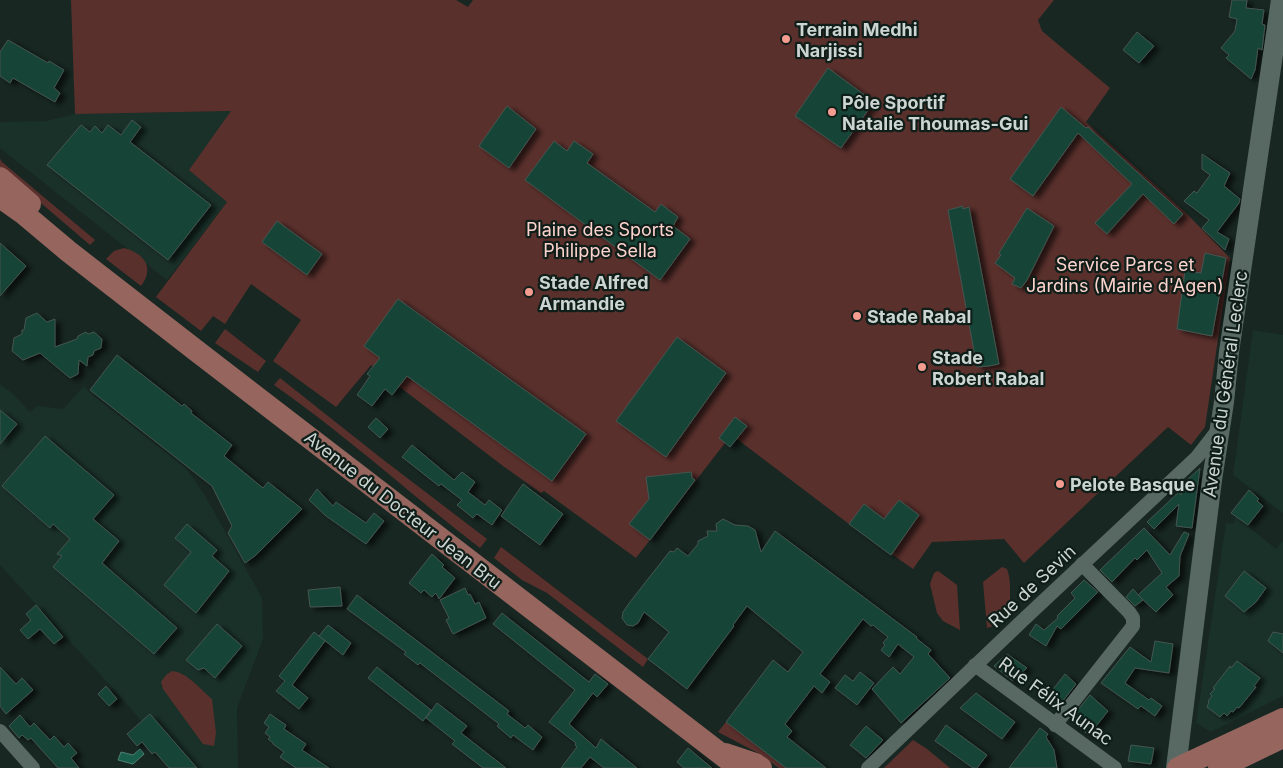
<svg xmlns="http://www.w3.org/2000/svg" width="1283" height="768" font-family="Inter,sans-serif">
<style>
.built{fill:#1a3129}
.green{fill:#5a302c}
.water{fill:#195d4b;stroke:#4f8174}
.building{fill:#164437;stroke:#45554f;filter:url(#shadow)}
.lines{fill:none;stroke-linecap:round;stroke-linejoin:round}
.street{stroke:#586963;stroke-width:14}
.secondary{stroke:#586963;stroke-width:20}
.primary{stroke:#95655e;stroke-width:22}
.poi-dot{fill:#f59c91;stroke:#0f1e19;stroke-width:2}
.labels{text-anchor:middle;dominant-baseline:central;stroke-width:4.5;stroke-linejoin:round;paint-order:stroke}
.poi-label{font-size:18px;font-weight:bold;fill:#ccd5d2;stroke:#0f1e19;text-anchor:start}
.park-label{font-size:18px;fill:#fdd3cd;stroke:#0f1e19}
.street-label{font-size:18px;fill:#ccd5d2;stroke:#0f1e19}
</style>
<defs>
<filter id="shadow"><feDropShadow dx="5.5" dy="3" stdDeviation="2.5" flood-color="#0009"/></filter>
</defs>
<rect width="100%" height="100%" fill="#182722"/>
<g class="built">
<polygon points="231,111 227,202 167,280 0,148 0,122 46,121 75,114"/>
<polygon points="1253,330 1283,335 1283,513 1233,475"/>
<polygon points="0,384 13,394 30,412 37,406 63,409 84,386 89,392 186,468 204,494 262,598 263,639 237,708 238,768 183,768 108,683 0,565"/>
<polygon points="1235,516 1276,549 1283,541 1283,696 1211,732 1196,723 1226,523 1234,524"/>
</g>
<g class="green">
<polygon points="71,0 456,0 468,7 473,0 1054,0 1038,20 1042,31 1110,88 1086,122 1187,214 1230,258 1205,427 1191,445 1168,427 1024,563 1004,539 932,542 913,569 849,524 737,439 725,443 636,558 544,491 541,493 503,466 371,365 336,407 273,361 301,320 251,284 225,324 213,316 201,331 156,297 227,202 189,170 231,111 75,114"/>
<polygon points="0,159 2,162 95,240 90,245 0,168"/>
<path d="M124,248C144,253 155,268 141,286L106,259L114,251Z"/>
<polygon points="225,329 266,361 258,372 215,343"/>
<path d="M280,378L381,458L487,539L480,548C410,494 346,435 274,385Z"/>
<polygon points="501,547 648,659 643,667 547,593 522,580 494,558"/>
<path d="M1002,567L1007,569C1010,577 1010,584 1010,593C1010,614 1010,621 987,628L983,582Z"/>
<polygon points="938,571 957,585 960,630 943,621 937,613 930,584 934,573"/>
<path d="M172,671C187,672 201,690 212,699L216,733L214,746L203,744L163,689L161,682L166,675Z"/>
<polygon points="726,722 786,768 779,768 758,753 718,732"/>
<polygon points="913,740 927,749 950,768 884,768"/>
</g>
<polygon class="water" points="140,749 144,754 133,764 118,760 121,752 133,755"/>
<g class="building">
<polygon points="1232,0 1247,0 1246,8 1264,10 1262,24 1265,25 1262,50 1258,48 1255,70 1251,79 1226,58 1229,55 1221,48 1235,31 1237,19 1229,17"/>
<polygon points="1137,32 1154,46 1139,63 1123,50"/>
<polygon points="8,40 48,63 49,61 64,70 54,88 60,93 55,102 13,78 10,83 0,76 0,52"/>
<polygon points="828,68 874,102 841,148 795,116"/>
<polygon points="507,106 536,129 509,168 479,146"/>
<polygon points="1061,107 1086,128 1088,127 1183,214 1174,224 1143,194 1107,234 1095,223 1132,184 1078,133 1033,196 1010,179"/>
<polygon points="132,120 141,127 130,142 211,205 168,260 47,165 81,125 90,132 95,126 102,133 108,125 121,135"/>
<polygon points="554,141 567,151 574,141 593,154 587,163 655,212 661,204 678,217 673,226 690,239 660,280 525,180"/>
<polygon points="1202,154 1230,173 1224,186 1240,199 1239,203 1217,232 1229,239 1225,250 1202,228 1209,220 1184,201 1194,191 1197,193 1210,175 1202,169"/>
<polygon points="963,206 963,209 969,207 999,364 989,366 977,367 948,210"/>
<polygon points="1027,208 1054,226 1027,280 1021,288 1012,284 1015,278 995,263 1001,255 999,253"/>
<polygon points="277,221 322,254 307,275 262,242"/>
<polygon points="0,243 26,266 0,296"/>
<polygon points="1205,253 1226,258 1212,336 1177,329 1185,271 1201,273"/>
<polygon points="398,299 586,434 552,481 407,376 392,395 385,389 372,406 357,395 370,376 367,374 380,358 364,346"/>
<polygon points="37,313 47,322 55,319 55,347 77,339 78,336 86,332 88,334 94,332 102,339 101,348 94,351 93,355 88,357 87,366 79,360 78,374 70,378 40,353 23,360 12,351 14,338 22,334 22,330 24,330 26,318"/>
<polygon points="677,337 726,373 666,457 616,421"/>
<polygon points="117,355 182,406 184,404 192,411 191,413 232,445 224,456 263,488 268,482 302,509 256,555 245,563 228,533 232,526 212,486 90,390"/>
<polygon points="0,410 17,424 0,444"/>
<polygon points="735,417 747,426 730,447 719,438"/>
<polygon points="376,418 388,429 380,438 368,427"/>
<polygon points="45,436 114,495 93,519 119,541 102,563 177,628 154,654 53,567 62,556 57,554 70,539 53,524 50,528 2,486"/>
<polygon points="412,445 454,480 462,472 475,482 468,492 485,505 489,500 502,510 492,525 477,514 473,518 457,505 462,500 441,484 439,486 402,457"/>
<polygon points="1200,468 1192,528 1176,526 1179,504 1154,529 1147,522 1179,492 1181,495 1184,483"/>
<polygon points="691,472 692,478 695,480 650,540 629,524 649,499 646,477"/>
<polygon points="523,484 563,514 540,545 501,516"/>
<polygon points="317,489 333,506 336,502 366,523 374,513 384,521 366,544 326,516 309,500"/>
<polygon points="1249,490 1259,499 1257,501 1263,506 1248,525 1231,513"/>
<polygon points="899,500 919,515 891,555 849,524 864,504 884,519"/>
<polygon points="723,519 735,525 748,526 755,530 761,552 775,531 917,637 916,638 931,650 928,654 950,678 901,723 872,689 893,667 900,674 914,657 898,644 889,657 881,650 885,645 883,643 888,637 873,625 871,626 863,619 820,674 830,682 822,693 814,686 785,724 792,731 787,737 826,768 786,768 726,722 773,660 788,672 803,652 747,606 733,625 734,626 687,689 648,659 669,632 644,612 638,623 633,626 627,625 622,618 623,612 630,602 670,551 674,552 677,548 688,556 698,544 698,541 708,536 707,531 717,531 716,524"/>
<polygon points="187,524 217,550 212,556 229,571 196,613 164,585 191,552 175,538"/>
<polygon points="1144,528 1170,555 1184,532 1189,534 1180,556 1179,576 1166,587 1173,595 1156,612 1138,595 1162,573 1147,550 1137,560 1135,558 1112,582 1100,570"/>
<polygon points="432,554 444,565 442,567 455,578 439,599 436,593 432,597 424,590 421,593 409,583"/>
<polygon points="1244,571 1266,588 1256,602 1244,612 1225,596"/>
<polygon points="1084,580 1098,592 1061,629 1057,626 1046,646 1029,635 1036,624 1044,630 1058,618 1057,616 1075,598 1071,593"/>
<polygon points="340,587 342,606 310,607 308,590"/>
<polygon points="465,588 468,595 470,594 475,604 479,602 486,618 453,634 446,620 449,618 440,600"/>
<polygon points="1133,589 1143,600 1135,606 1126,597"/>
<polygon points="357,595 509,711 507,714 525,728 528,725 542,737 533,750 513,735 511,738 497,726 499,724 420,663 418,665 404,654 406,652 347,609"/>
<polygon points="36,605 63,637 54,644 40,629 28,639 20,630 31,620 26,614"/>
<polygon points="502,613 589,682 595,674 608,684 597,697 593,693 569,724 596,748 601,739 637,768 604,768 590,757 581,768 561,768 577,747 575,745 576,743 549,722 575,690 493,624"/>
<polygon points="217,624 242,646 215,678 204,668 198,670 186,660"/>
<polygon points="328,625 351,643 343,655 319,636"/>
<polygon points="314,632 325,641 292,685 308,698 299,709 276,691 285,681 279,676"/>
<polygon points="1273,632 1283,634 1283,653 1268,641"/>
<polygon points="1155,641 1173,644 1169,673 1135,668 1125,683 1149,700 1151,698 1162,706 1155,716 1141,706 1138,709 1101,683 1130,647 1151,662"/>
<polygon points="1007,654 1027,668 1013,681 994,666"/>
<polygon points="1237,661 1260,678 1254,686 1256,687 1239,708 1237,707 1233,712 1231,711 1227,716 1224,713 1220,717 1207,707 1209,702 1208,701 1212,696 1210,694 1215,689 1213,688 1230,666 1231,668"/>
<polygon points="0,667 16,684 22,678 33,690 6,714 0,706"/>
<polygon points="377,667 431,710 423,721 368,678"/>
<polygon points="860,672 874,683 857,705 835,688 845,675 853,681"/>
<polygon points="1065,674 1076,684 1059,706 1047,697"/>
<polygon points="106,686 117,699 109,706 98,694"/>
<polygon points="976,693 1015,722 1002,739 960,708"/>
<polygon points="1090,695 1108,711 1089,735 1071,722 1074,718 1072,717"/>
<polygon points="437,703 467,726 461,733 506,768 483,768 452,744 455,741 426,718"/>
<polygon points="150,714 197,768 169,768 155,752 152,754 142,742 137,746 127,734"/>
<polygon points="270,714 286,725 284,729 306,744 302,750 329,768 296,768 280,757 284,752 273,744 273,743 268,739 270,737 265,733 269,727 264,723"/>
<polygon points="20,715 30,727 34,723 50,740 54,736 64,747 68,743 77,753 71,758 79,768 58,768 31,738 28,740 22,735 19,738 9,726"/>
<polygon points="946,725 987,755 977,768 973,768 935,741"/>
<polygon points="866,726 883,740 866,758 850,745"/>
<polygon points="1040,728 1048,734 1046,737 1054,750 1057,768 1009,768"/>
<polygon points="1131,745 1154,748 1151,764 1128,761"/>
<polygon points="688,748 712,768 684,768 677,762"/>
</g>
<g class="lines">
<g class="street">
<polyline points="975,665 1115,768"/>
<polyline points="1055,725 1133,626 1133,618 1129,612 1082,564"/>
<polyline points="0,731 33,768"/>
<polyline points="868,768 1022,621 1197,457 1218,430"/>
</g>
<polyline class="secondary" points="1176,768 1212,480 1224,402 1229,352 1281,0"/>
<g class="primary">
<polyline points="0,178 30,204"/>
<polyline points="0,197 24,214 68,251 198,352 739,768"/>
<polyline points="725,754 755,764 761,768"/>
<polyline points="1178,768 1283,719"/>
<polyline points="1219,768 1283,737"/>
</g>
</g>
<g class="poi-dot">
<circle cx="786" cy="39" r="5"/>
<circle cx="832" cy="112" r="5"/>
<circle cx="529" cy="292" r="5"/>
<circle cx="857" cy="316" r="5"/>
<circle cx="922" cy="367" r="5"/>
<circle cx="1060" cy="484" r="5"/>
</g>
<g class="labels">
<g class="poi-label">
<text x="796" y="29">Terrain Medhi<tspan x="796" dy="21">Narjissi</tspan></text>
<text x="842" y="102">Pôle Sportif<tspan x="842" dy="21">Natalie Thoumas-Gui</tspan></text>
<text x="539" y="282">Stade Alfred<tspan x="539" dy="21">Armandie</tspan></text>
<text x="867" y="316">Stade Rabal</text>
<text x="932" y="357">Stade<tspan x="932" dy="21">Robert Rabal</tspan></text>
<text x="1070" y="484">Pelote Basque</text>
</g>
<g class="park-label">
<text x="600" y="229">Plaine des Sports<tspan x="600" dy="21">Philippe Sella</tspan></text>
<text x="1125" y="264">Service Parcs et<tspan x="1125" dy="21">Jardins (Mairie d'Agen)</tspan></text>
</g>
<g class="street-label">
<text transform="translate(1225 384) rotate(-82)">Avenue du Général Leclerc</text>
<text transform="translate(403 510) rotate(38)">Avenue du Docteur Jean Bru</text>
<text transform="translate(1032 586) rotate(-43)">Rue de Sevin</text>
<text transform="translate(1056 701) rotate(36)">Rue Félix Aunac</text>
</g>
</g>
</svg>
